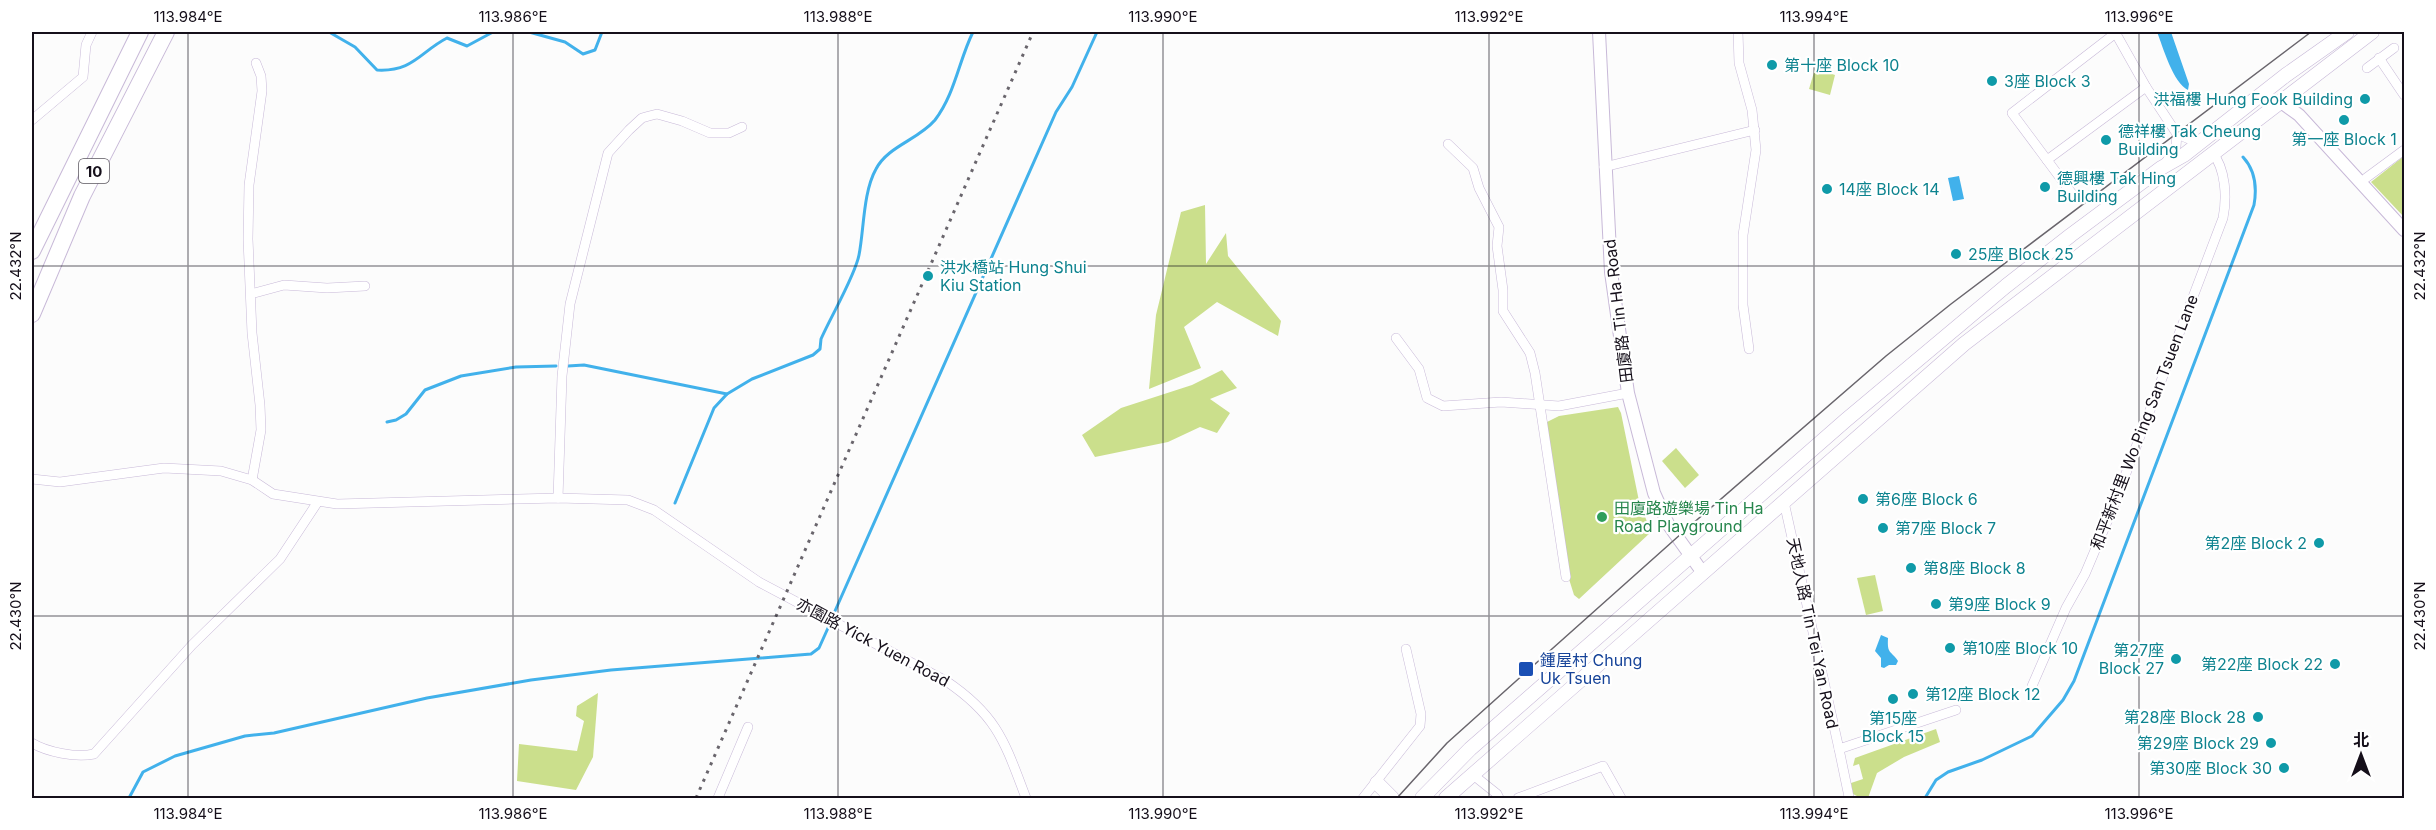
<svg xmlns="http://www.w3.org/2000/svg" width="2436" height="830" font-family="Inter,'Noto Sans SC',sans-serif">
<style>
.green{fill:#cbdf8c}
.water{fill:#41b1eb}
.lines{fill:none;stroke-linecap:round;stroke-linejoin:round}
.stream{stroke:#41b1eb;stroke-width:3}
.street-casing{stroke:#c8b9d8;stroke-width:10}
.secondary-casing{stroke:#c8b9d8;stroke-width:14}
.primary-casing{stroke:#c8b9d8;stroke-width:15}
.highway-casing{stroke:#c8b9d8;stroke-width:18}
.street{stroke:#fff;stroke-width:9}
.secondary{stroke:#fff;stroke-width:12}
.primary{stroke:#fff;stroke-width:14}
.highway{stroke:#fff;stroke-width:16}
.tram{stroke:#69656c;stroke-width:1.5}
.rail{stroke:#69656c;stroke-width:3;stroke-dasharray:3 6;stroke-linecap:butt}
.ticks{fill:none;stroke:#150f1a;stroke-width:1.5;stroke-opacity:0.45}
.culture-dot{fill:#0f9aa8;stroke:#fff;stroke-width:2}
.leisure-dot{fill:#2e9e5b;stroke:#fff;stroke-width:2}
.transit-dot{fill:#1a4fb4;stroke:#fff;stroke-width:2}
.labels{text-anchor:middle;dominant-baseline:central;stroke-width:4.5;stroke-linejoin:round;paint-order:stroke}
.shield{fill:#fff;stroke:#5b575f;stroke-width:1.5}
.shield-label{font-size:15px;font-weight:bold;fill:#150f1a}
.culture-label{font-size:16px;fill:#0d838f;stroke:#fff;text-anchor:start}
.street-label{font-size:16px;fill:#150f1a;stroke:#fff}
.leisure-label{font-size:16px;fill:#27864d;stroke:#fff;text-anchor:start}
.transit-label{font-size:16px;fill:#164399;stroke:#fff;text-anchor:start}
.neatline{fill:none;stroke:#150f1a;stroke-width:2}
.ticks-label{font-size:15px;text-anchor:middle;fill:#150f1a}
</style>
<rect width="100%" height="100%" fill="#fcfcfc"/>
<g class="green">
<polygon points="1815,69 1835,75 1830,95 1809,89"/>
<polygon points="2404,156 2404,217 2371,182"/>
<polygon points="1205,205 1206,264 1226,233 1228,256 1281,321 1278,336 1217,302 1184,327 1201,368 1149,389 1156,315 1181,212"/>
<polygon points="1222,370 1237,388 1210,399 1230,413 1217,433 1200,427 1168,442 1095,457 1082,435 1121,408 1192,385"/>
<polygon points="1618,407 1621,413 1639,501 1651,532 1579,599 1574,595 1569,579 1545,423 1559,416"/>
<polygon points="1676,448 1699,475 1685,488 1662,461"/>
<polygon points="1875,575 1883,611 1866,615 1857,578"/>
<polygon points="598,693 593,757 576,790 517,781 519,744 577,751 584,721 576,716 577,706"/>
<polygon points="1936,729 1940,742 1904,757 1877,773 1868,798 1861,798 1853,794 1851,783 1863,779 1859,764 1853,766 1855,758"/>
</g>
<g class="water">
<path d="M2157,32H2171L2189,84L2188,90C2173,83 2163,47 2157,32Z"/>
<polygon points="1959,176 1964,199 1953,201 1948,178"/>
<path d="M1881,635L1888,638C1887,655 1891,650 1898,661L1896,665H1889L1884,668L1881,667V658L1875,651Z"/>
</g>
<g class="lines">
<g class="stream">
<path d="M329,32L355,47L377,70C413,72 420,52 447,38L467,46L493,32"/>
<polyline points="529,32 565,42 583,54 595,50 602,32"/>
<polyline points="568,366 584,365 727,394"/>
<polyline points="387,422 396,420 406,414 425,390 461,376 516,367 556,366"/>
<path d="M675,503L714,408L727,394L752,379L813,355L820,349L821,339C831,316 855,276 859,255C864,230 863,192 876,169C888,146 918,140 935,120C955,94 959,60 973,32"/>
<polyline points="835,611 1056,112 1072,87 1097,32"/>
<polyline points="129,798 143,772 175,756 245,736 274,733 427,698 531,680 611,670 811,654 819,648 828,628"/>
<path d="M1925,798L1936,780L1948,772L1982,760L2032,736L2063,700L2074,681L2254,205C2257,188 2255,170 2243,157"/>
</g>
<defs>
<g id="street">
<polyline points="1738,32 1739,63 1752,110 1756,150 1743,235 1743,305 1749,349"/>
<polyline points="2115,32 2146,87 2177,134 2189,139 2205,139"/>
<polyline points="2379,58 2404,95"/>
<polyline points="2367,68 2394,48"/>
<polyline points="32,120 83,77 86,45 92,32"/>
<polyline points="1448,144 1473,168 1479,188 1499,227 1497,246 1503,290 1503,311 1530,353 1535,373 1566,577"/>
<polyline points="2047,160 2146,87"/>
<polyline points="2165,164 2176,147 2177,134"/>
<polyline points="1604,167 1755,130"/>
<polyline points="2366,178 2404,150"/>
<polyline points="2073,195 2012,113 2117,32"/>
<polyline points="251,294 284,285 327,288 365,286"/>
<polyline points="1396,338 1419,369 1427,398 1443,406 1501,402 1559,406 1628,393"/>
<path d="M32,479L60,482L164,468L221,471L252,480L273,494L337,504L558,498L628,500L654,510L759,582L946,681C998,716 1005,743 1026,798"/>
<polyline points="252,480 261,430 260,405 252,333 248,239 249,185 262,91 261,76 256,63"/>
<polyline points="558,498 562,376 570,304 608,153 629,130 642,118 649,116 657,114 682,121 710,133 729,133 742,127"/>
<polyline points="1784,502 1839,749 1956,710"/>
<path d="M2032,686L2066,608L2085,574L2112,510L2223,218C2227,198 2226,169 2212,152"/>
<path d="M32,743C47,752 76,758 94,754L192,645L280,559L317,503"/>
<polyline points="1839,749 1849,797"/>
<polyline points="1472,774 1497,794 1499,798"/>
<polyline points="718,798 748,727"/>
<polyline points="1363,798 1420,726 1421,714 1406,649"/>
<polyline points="1518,798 1603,766 1621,798"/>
</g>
<g id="secondary">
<polyline points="1599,32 1611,272 1628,393 1654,493 1668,524 1703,573"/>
<polyline points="2281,102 2299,115 2404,230"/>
</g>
<g id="primary">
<polyline points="1377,783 1392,798"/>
<polyline points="1422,798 1470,749 1846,420 2006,286 2071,235 2161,168 2184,155 2286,75 2347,32"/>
<polyline points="1446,798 1964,344 2372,32"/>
</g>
<g id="highway">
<polyline points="32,251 140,32"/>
<polyline points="32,314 82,196 166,32"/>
</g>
</defs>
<use href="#street" class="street-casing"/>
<use href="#secondary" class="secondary-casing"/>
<use href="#primary" class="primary-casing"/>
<use href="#highway" class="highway-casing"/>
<use href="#street" class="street"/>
<use href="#secondary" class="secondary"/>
<use href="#primary" class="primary"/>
<use href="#highway" class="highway"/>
<polyline class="tram" points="1397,798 1447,743 1525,673 1691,525 1886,356 1951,304 2311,32"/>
<polyline class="rail" points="696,798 1033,32"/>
</g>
<path class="ticks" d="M188,32V798M513,32V798M838,32V798M1163,32V798M1489,32V798M1814,32V798M2139,32V798M32,266H2404M32,616H2404"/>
<g class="culture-dot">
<circle cx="1772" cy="65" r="6"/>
<circle cx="1992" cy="81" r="6"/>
<circle cx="2365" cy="99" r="6"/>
<circle cx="2344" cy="120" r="6"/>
<circle cx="2106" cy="140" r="6"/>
<circle cx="2045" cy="187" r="6"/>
<circle cx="1827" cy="189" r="6"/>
<circle cx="1956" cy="254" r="6"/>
<circle cx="928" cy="276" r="6"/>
<circle cx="1863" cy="499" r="6"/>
<circle cx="1883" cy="528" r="6"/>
<circle cx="2319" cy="543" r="6"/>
<circle cx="1911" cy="568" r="6"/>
<circle cx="1936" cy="604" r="6"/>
<circle cx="1950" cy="648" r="6"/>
<circle cx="2176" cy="659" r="6"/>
<circle cx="2335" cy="664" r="6"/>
<circle cx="1913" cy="694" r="6"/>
<circle cx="1893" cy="699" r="6"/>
<circle cx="2258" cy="717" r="6"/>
<circle cx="2271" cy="743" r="6"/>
<circle cx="2284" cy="768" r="6"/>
</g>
<circle class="leisure-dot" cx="1602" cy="517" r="6"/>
<rect class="transit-dot" x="1518" y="661" width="16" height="16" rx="3"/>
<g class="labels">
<rect class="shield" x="79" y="159" width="30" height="24" rx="4.5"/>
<g class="shield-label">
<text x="94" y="171">10</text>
</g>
<g class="culture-label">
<text x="1784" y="65">第十座 Block 10</text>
<text x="2004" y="81">3座 Block 3</text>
<text x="2353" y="99" text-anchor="end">洪福樓 Hung Fook Building</text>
<text x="2118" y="131">德祥樓 Tak Cheung<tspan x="2118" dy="18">Building</tspan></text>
<text x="2344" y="139" text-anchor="middle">第一座 Block 1</text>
<text x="2057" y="178">德興樓 Tak Hing<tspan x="2057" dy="18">Building</tspan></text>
<text x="1839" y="189">14座 Block 14</text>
<text x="1968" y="254">25座 Block 25</text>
<text x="940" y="267">洪水橋站 Hung Shui<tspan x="940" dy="18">Kiu Station</tspan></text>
<text x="1875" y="499">第6座 Block 6</text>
<text x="1895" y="528">第7座 Block 7</text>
<text x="2307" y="543" text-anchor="end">第2座 Block 2</text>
<text x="1923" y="568">第8座 Block 8</text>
<text x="1948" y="604">第9座 Block 9</text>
<text x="1962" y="648">第10座 Block 10</text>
<text x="2164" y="650" text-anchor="end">第27座<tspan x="2164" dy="18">Block 27</tspan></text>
<text x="2323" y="664" text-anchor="end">第22座 Block 22</text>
<text x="1925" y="694">第12座 Block 12</text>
<text x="2246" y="717" text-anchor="end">第28座 Block 28</text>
<text x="1893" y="718" text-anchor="middle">第15座<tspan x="1893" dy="18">Block 15</tspan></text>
<text x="2259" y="743" text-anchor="end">第29座 Block 29</text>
<text x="2272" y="768" text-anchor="end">第30座 Block 30</text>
</g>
<g class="street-label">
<text transform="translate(1618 311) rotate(-97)">田廈路 Tin Ha Road</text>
<text transform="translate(2144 422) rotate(-69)">和平新村里 Wo Ping San Tsuen Lane</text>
<text transform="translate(1813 633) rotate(78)">天地人路 Tin Tei Yan Road</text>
<text transform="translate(873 642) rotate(28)">亦園路 Yick Yuen Road</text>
</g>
<g class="leisure-label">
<text x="1614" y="508">田廈路遊樂場 Tin Ha<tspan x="1614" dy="18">Road Playground</tspan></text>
</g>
<g class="transit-label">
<text x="1540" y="660">鍾屋村 Chung<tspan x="1540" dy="18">Uk Tsuen</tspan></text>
</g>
</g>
<rect width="2436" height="830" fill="none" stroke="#ffffff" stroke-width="66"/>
<g transform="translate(2361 755)" stroke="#ffffff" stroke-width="4.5" paint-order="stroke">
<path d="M0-4.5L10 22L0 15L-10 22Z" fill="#150f1a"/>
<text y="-9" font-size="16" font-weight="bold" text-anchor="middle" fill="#150f1a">北</text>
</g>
<rect x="33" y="33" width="2370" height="764" class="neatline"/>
<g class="ticks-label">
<text x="188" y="22">113.984°E</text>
<text x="513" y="22">113.986°E</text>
<text x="838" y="22">113.988°E</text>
<text x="1163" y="22">113.990°E</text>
<text x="1489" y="22">113.992°E</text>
<text x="1814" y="22">113.994°E</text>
<text x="2139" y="22">113.996°E</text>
<text transform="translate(16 266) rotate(-90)" y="5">22.432°N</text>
<text transform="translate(2420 266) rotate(-90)" y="5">22.432°N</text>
<text transform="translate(16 616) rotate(-90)" y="5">22.430°N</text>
<text transform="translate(2420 616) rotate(-90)" y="5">22.430°N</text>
<text x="188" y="819">113.984°E</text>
<text x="513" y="819">113.986°E</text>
<text x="838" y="819">113.988°E</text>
<text x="1163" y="819">113.990°E</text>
<text x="1489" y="819">113.992°E</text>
<text x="1814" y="819">113.994°E</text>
<text x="2139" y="819">113.996°E</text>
</g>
</svg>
